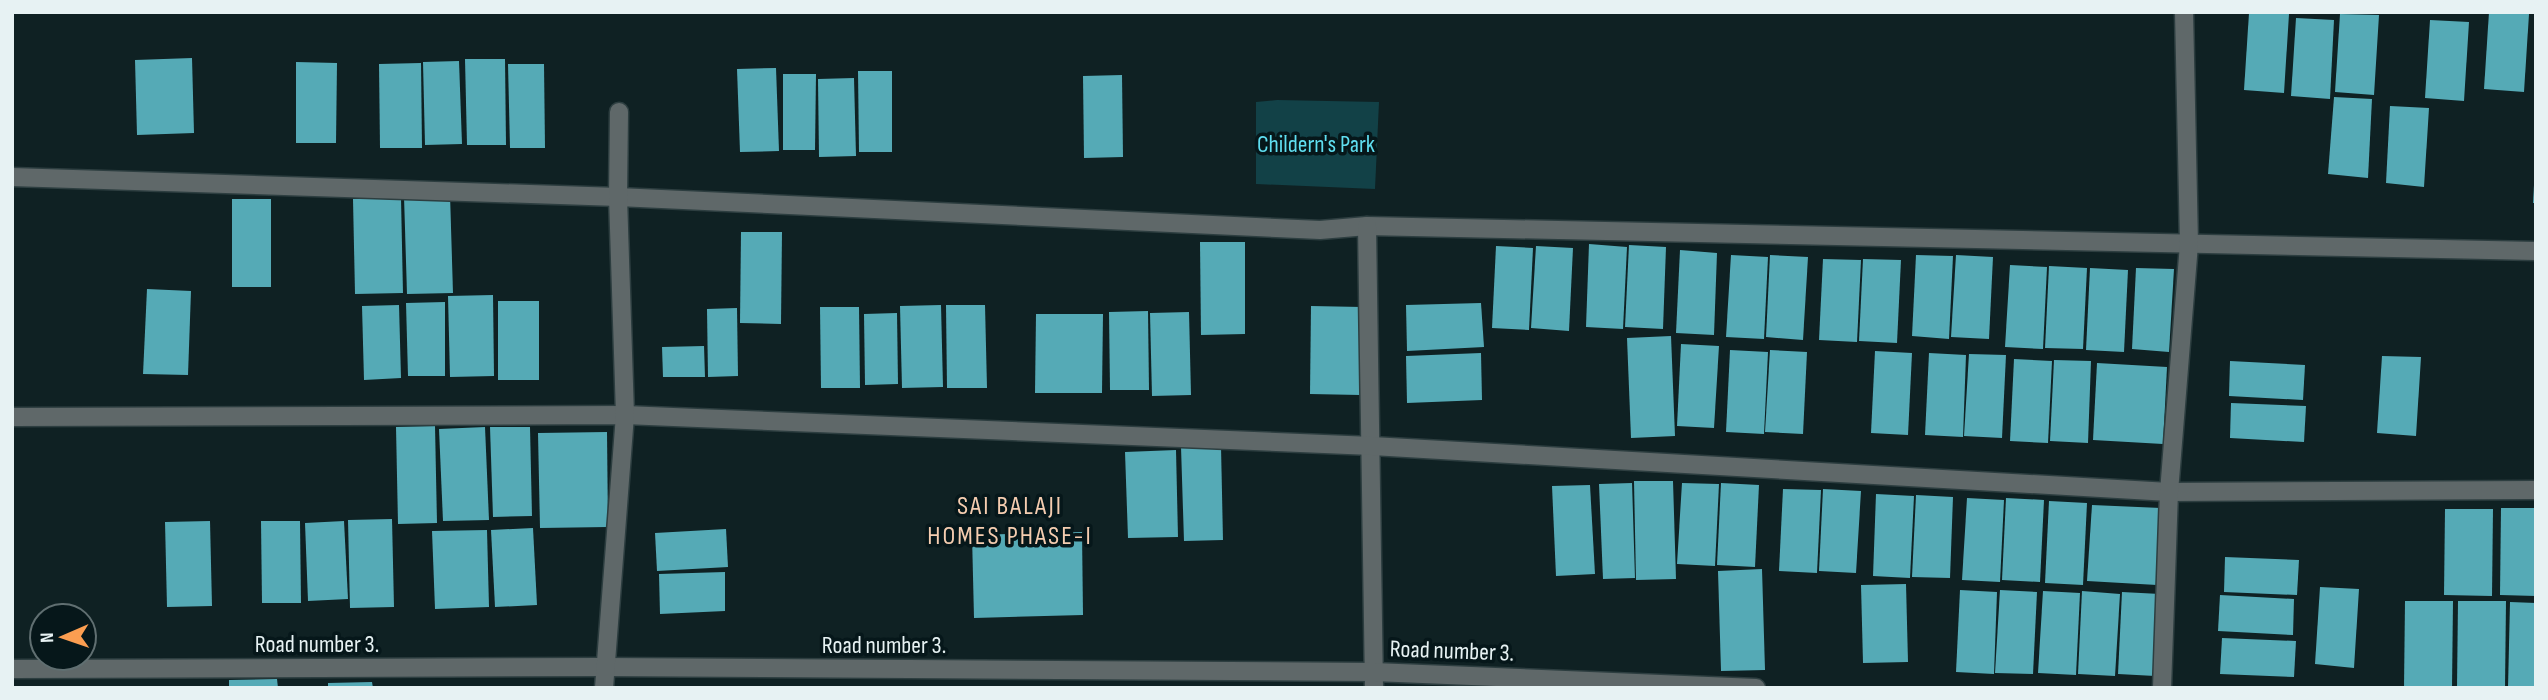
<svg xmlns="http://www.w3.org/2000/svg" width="2548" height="700" font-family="'Sofia Sans Condensed',sans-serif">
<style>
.green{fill:#124147}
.building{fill:#55aab6}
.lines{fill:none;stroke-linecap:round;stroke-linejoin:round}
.street-casing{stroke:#2d3e40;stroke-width:21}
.street{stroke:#5f6869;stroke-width:18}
.labels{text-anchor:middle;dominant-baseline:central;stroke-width:7;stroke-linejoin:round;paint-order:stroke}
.park-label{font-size:24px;fill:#5fdef0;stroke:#06171a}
.street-label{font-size:24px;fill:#e7f2f3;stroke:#06171a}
.neighbourhood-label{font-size:26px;letter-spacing:2px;fill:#f5cdb0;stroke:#06171a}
</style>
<rect width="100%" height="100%" fill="#0f2123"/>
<polygon class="green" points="1277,100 1379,102 1375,189 1256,184 1256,102"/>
<g class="building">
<polygon points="2489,12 2529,14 2524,92 2484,89"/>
<polygon points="2249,13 2289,14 2284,93 2244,90"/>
<polygon points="2340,14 2379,15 2374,95 2335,92"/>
<polygon points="2296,18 2334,20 2330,99 2291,96"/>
<polygon points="2430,20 2469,22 2464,101 2425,98"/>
<polygon points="192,58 194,133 137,135 135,60"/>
<polygon points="465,59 505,59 506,145 467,145"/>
<polygon points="459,61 462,144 425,145 423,62"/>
<polygon points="296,62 337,63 336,143 296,143"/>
<polygon points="421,63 422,148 380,148 379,64"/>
<polygon points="508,64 544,64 545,148 510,148"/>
<polygon points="776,68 779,151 740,152 737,69"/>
<polygon points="858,71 892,71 892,152 859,152"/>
<polygon points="783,74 816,74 815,150 783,150"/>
<polygon points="1122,75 1123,157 1084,158 1083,76"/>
<polygon points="854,78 856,156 819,157 818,79"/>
<polygon points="2334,97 2372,99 2368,178 2328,174"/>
<polygon points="2390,106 2429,108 2424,187 2386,183"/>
<polygon points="2534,185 2536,185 2536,203 2533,203"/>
<polygon points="450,194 453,293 407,294 404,196"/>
<polygon points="401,198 403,293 355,294 353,199"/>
<rect x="232" y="199" width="39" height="88"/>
<polygon points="741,232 782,232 781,324 740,323"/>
<polygon points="1200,242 1245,242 1245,334 1201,335"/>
<polygon points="1589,244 1627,247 1623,329 1586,327"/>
<polygon points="1629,245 1666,247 1663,329 1625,327"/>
<polygon points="1496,246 1533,248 1529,330 1492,328"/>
<polygon points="1536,246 1573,248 1569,331 1531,328"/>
<polygon points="1680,250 1717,253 1714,335 1676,333"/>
<polygon points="1731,255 1768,257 1764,339 1726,337"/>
<polygon points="1770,255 1808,257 1803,340 1766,337"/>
<polygon points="1916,255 1953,256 1949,339 1912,336"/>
<polygon points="1956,255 1993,257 1989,339 1951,337"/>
<polygon points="1823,259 1861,260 1857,342 1819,340"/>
<polygon points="1863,259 1901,260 1897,343 1859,341"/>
<polygon points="2010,265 2047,267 2043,349 2005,347"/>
<polygon points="2049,266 2087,268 2083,349 2045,348"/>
<polygon points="2090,268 2128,270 2124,352 2086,350"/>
<polygon points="2136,268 2174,269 2169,352 2132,349"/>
<polygon points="147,289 191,291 188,375 143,374"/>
<polygon points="493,295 494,376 450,377 448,296"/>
<rect x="498" y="301" width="41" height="79"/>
<polygon points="445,302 445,376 408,376 406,303"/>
<polygon points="1481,303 1484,347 1407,351 1406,305"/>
<polygon points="399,305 401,378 364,380 362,306"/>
<polygon points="941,305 943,387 902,388 900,306"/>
<polygon points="946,305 985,305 987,388 947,388"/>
<polygon points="1311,306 1362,307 1360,395 1310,394"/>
<polygon points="820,307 859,307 860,388 821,388"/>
<polygon points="737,308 738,376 708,377 707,309"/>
<polygon points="1148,311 1149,390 1110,390 1109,312"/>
<polygon points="1189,312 1191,395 1152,396 1150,313"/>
<polygon points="897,313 898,384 865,385 864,314"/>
<polygon points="1036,314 1103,314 1102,393 1035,393"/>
<polygon points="1671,336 1675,436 1631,438 1627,338"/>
<polygon points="1681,344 1719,346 1714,428 1677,426"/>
<polygon points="704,346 705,377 663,377 662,347"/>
<polygon points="1730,350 1768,352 1764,434 1726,432"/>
<polygon points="1770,350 1807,352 1803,434 1765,432"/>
<polygon points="1875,351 1912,353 1908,435 1871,433"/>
<polygon points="1481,353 1482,400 1407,403 1406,356"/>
<polygon points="1929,353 1966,355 1963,437 1925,435"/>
<polygon points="1969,354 2006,355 2002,438 1964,436"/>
<polygon points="2382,356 2421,357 2416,436 2377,433"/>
<polygon points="2014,359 2052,361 2048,443 2010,441"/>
<polygon points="2054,360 2091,361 2088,443 2050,441"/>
<polygon points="2230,361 2305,365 2303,400 2229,396"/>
<polygon points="2097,363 2167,367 2163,444 2093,440"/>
<polygon points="2231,403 2306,406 2304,442 2230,438"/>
<polygon points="435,426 437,523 398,524 396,427"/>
<polygon points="485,427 489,520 443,521 439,429"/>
<polygon points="490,427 530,427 532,516 493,517"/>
<polygon points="607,432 608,527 540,528 538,433"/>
<polygon points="1221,446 1223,540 1184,541 1181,447"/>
<polygon points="1176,450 1178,537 1128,538 1125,452"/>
<polygon points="1634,481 1673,481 1676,579 1636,580"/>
<polygon points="1632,483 1635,578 1603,579 1599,484"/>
<polygon points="1682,483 1719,484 1715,566 1677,564"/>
<polygon points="1721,483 1759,485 1755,567 1717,565"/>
<polygon points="1590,485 1595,574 1556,576 1552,486"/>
<polygon points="1783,489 1821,490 1817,573 1779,571"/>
<polygon points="1823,489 1861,491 1856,573 1819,571"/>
<polygon points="1876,494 1914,496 1910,578 1873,576"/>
<polygon points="1916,495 1953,497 1950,578 1912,577"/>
<polygon points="1967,498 2004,500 2000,582 1962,580"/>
<polygon points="2006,498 2044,500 2040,582 2002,580"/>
<polygon points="2049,501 2087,503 2083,585 2045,583"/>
<polygon points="2092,505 2161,508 2157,585 2087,581"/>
<polygon points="2501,508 2536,508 2536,596 2500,595"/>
<polygon points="2445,509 2493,509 2492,596 2444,595"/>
<polygon points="392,519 394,607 350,608 348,520"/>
<polygon points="210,521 212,606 167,607 165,522"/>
<polygon points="261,521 300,521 301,603 262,603"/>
<polygon points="344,521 348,599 308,601 305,523"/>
<polygon points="533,528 537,605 495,607 491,530"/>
<polygon points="726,529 728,567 657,571 655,533"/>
<polygon points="487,530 489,607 435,609 432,531"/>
<polygon points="1082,532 1083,615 974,618 972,535"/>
<polygon points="2225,557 2299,560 2297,595 2224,592"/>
<polygon points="1762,569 1765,670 1721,671 1718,571"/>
<polygon points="725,572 725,611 660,614 659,574"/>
<polygon points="1906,584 1908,662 1863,663 1861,585"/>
<polygon points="2320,587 2359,589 2354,668 2315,664"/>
<polygon points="1960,590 1997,592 1994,674 1956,672"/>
<polygon points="2000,590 2037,592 2033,674 1995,673"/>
<polygon points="2043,591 2080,593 2076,675 2038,673"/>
<polygon points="2082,591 2120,594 2115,676 2078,674"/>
<polygon points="2122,592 2160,594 2155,676 2118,674"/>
<polygon points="2220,595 2294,599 2293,635 2218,631"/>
<polygon points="2405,601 2453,601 2452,688 2404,688"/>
<polygon points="2458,601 2506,601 2505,688 2457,687"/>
<polygon points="2510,602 2536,603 2536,688 2508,688"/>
<polygon points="2222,638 2296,641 2294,677 2220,674"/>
<polygon points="277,679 278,688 229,688 229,680"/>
<polygon points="372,682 373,688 328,688 328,683"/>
</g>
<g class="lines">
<defs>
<g id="street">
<polyline points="12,177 618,197 1320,230 1367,226 2536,251"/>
<polyline points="1367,226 1374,688"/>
<polyline points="12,417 625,415 1372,446 2169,492 2536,490"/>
<polyline points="12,669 604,667 1374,672 1756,688"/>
<polyline points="604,688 625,415 618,197 619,112"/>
<polyline points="2162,688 2169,492 2189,244 2184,12"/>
</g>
</defs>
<use href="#street" class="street-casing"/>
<use href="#street" class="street"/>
</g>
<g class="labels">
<g class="park-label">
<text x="1316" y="144">Childern's Park</text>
</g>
<g class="street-label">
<text x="317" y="644">Road number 3.</text>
<text x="884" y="645">Road number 3.</text>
<text transform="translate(1452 651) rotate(2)">Road number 3.</text>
</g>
<g class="neighbourhood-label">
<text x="1010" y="506">SAI BALAJI<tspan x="1010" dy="30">HOMES PHASE-I</tspan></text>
</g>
</g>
<rect width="2548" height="700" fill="none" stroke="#e7f2f3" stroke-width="28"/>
<g transform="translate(63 637) rotate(268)"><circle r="33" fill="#06171a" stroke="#606f71" stroke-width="2"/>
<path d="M0-5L12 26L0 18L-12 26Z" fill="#fb9e51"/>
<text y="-10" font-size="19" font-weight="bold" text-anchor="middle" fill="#e7f2f3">N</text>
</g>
</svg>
